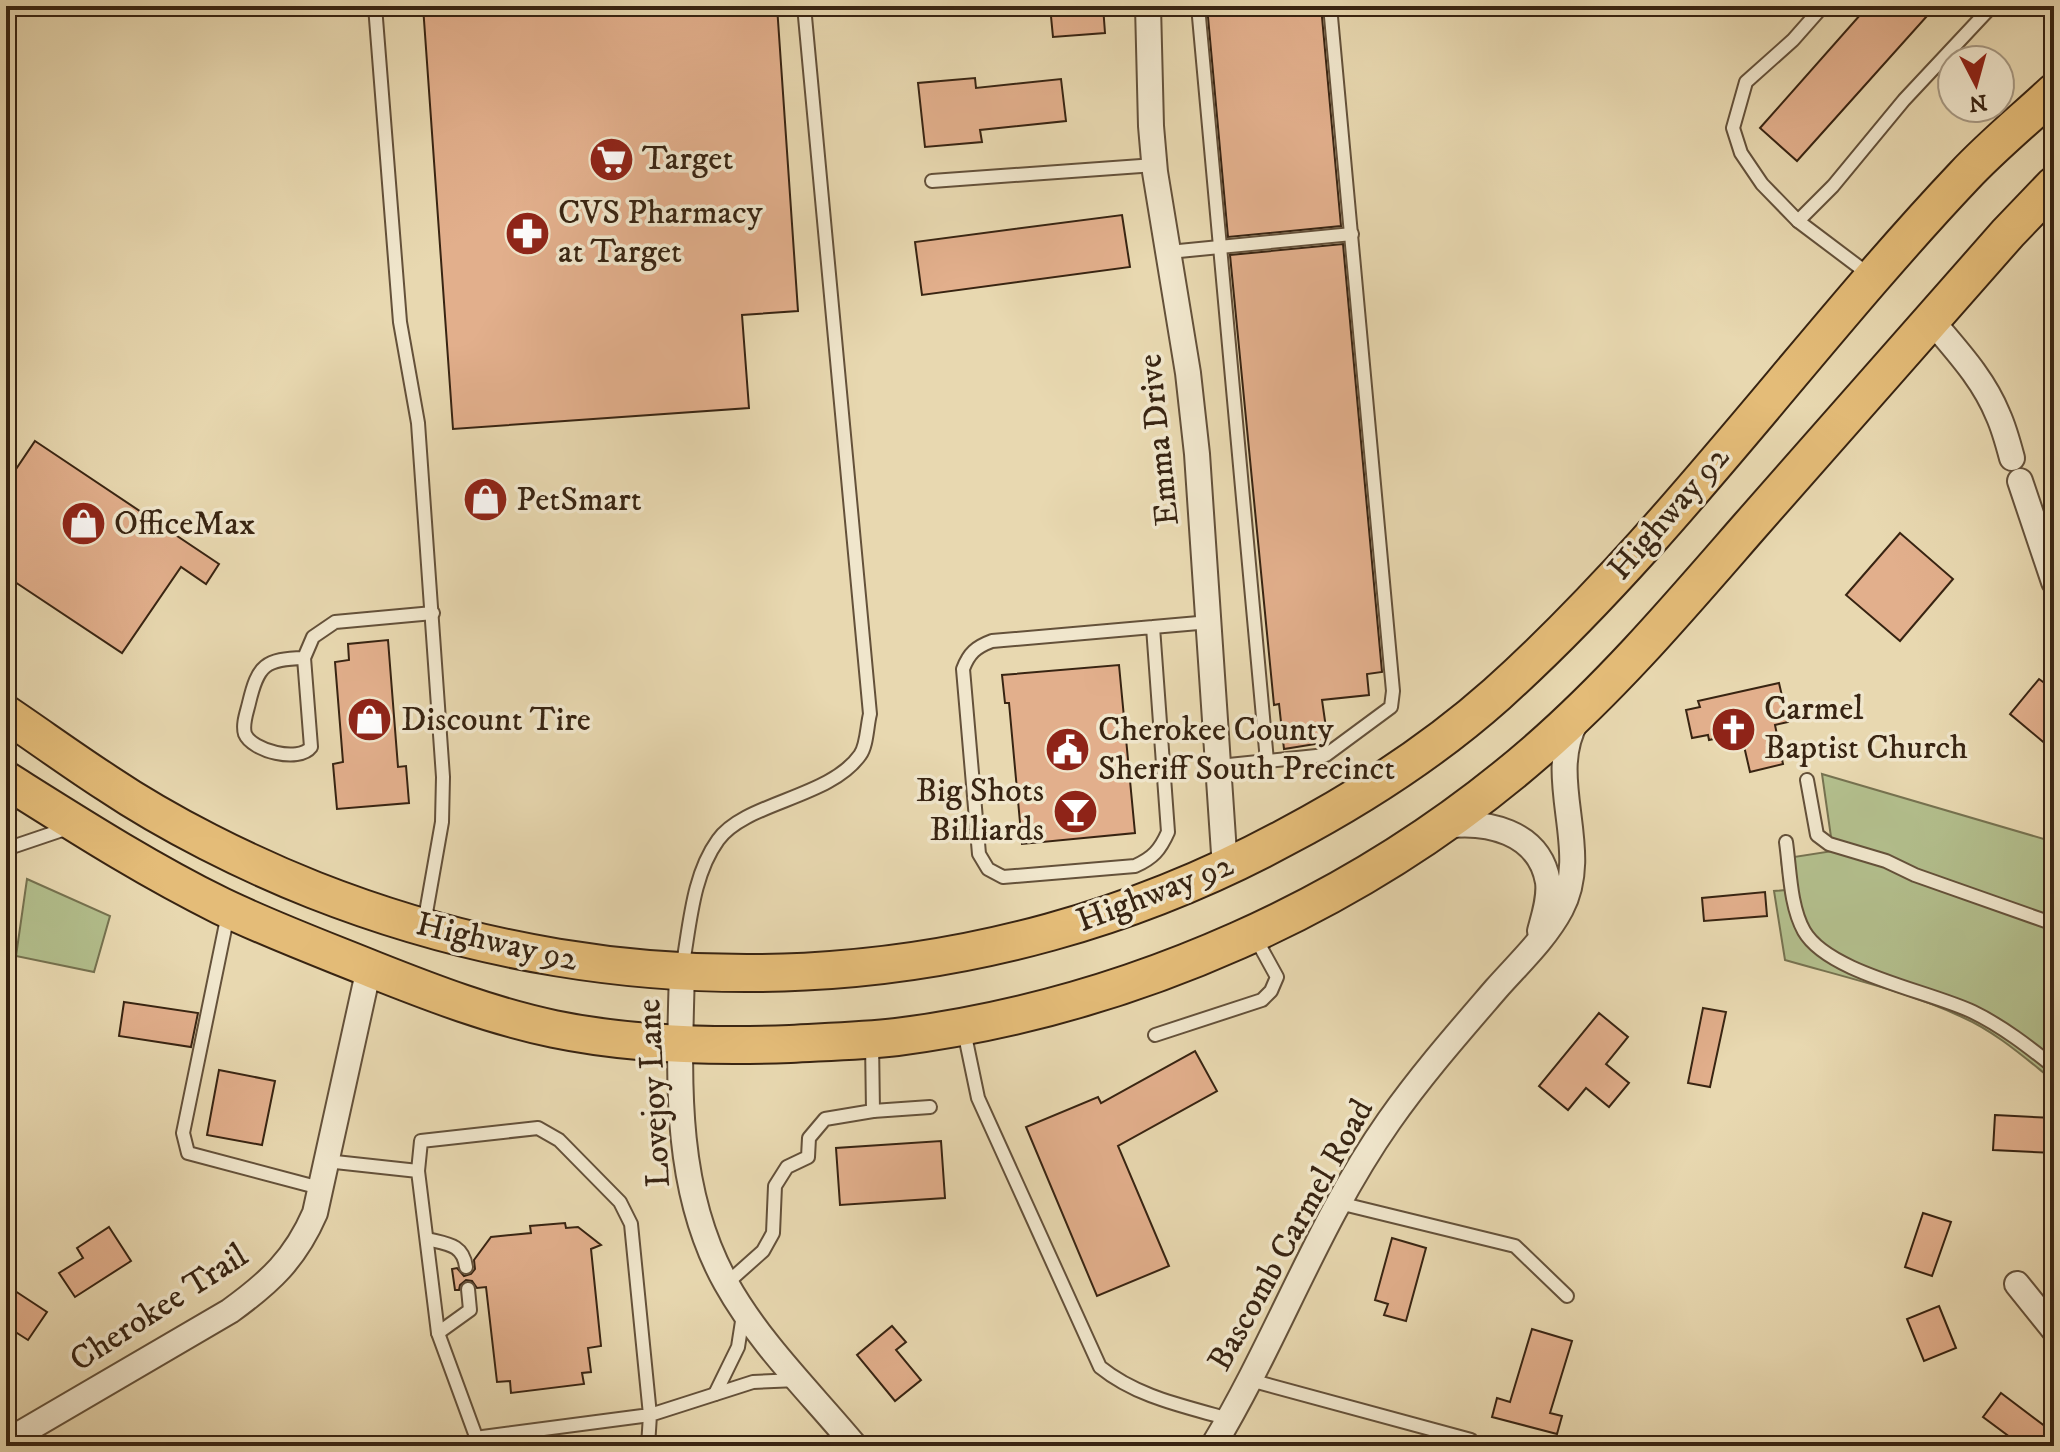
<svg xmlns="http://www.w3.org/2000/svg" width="2060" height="1452" font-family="'IM FELL DW Pica',serif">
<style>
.green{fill:#b3bf8d;stroke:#767250;stroke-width:2}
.building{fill:#e2af8c;stroke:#382412;stroke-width:2}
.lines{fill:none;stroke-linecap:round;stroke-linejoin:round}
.service-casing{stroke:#64513a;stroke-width:16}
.minor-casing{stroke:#64513a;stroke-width:28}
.primary-casing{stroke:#382412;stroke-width:40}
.service{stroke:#f0e6cc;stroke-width:12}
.minor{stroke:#f0e6cc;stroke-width:24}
.primary{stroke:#e4bc78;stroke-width:36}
.labels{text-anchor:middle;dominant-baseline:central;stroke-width:7;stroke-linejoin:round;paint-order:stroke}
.poi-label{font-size:34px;fill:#382412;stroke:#f0e6cc;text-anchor:start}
.street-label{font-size:34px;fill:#382412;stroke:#f0e6cc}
</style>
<rect width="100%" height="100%" fill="#e8d8b0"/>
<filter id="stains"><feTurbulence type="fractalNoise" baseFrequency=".0025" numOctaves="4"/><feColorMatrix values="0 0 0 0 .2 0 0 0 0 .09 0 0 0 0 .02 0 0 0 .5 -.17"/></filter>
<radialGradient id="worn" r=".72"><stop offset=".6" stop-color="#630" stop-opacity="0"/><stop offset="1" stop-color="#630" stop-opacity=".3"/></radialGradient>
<g class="green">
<path d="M1822,774L2054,842V1081C2025,1058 1996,1032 1962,1017C1906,991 1844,977 1785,960L1774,891L1785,890L1781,859L1833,851Z"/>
<polygon points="27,879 110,916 94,972 16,956"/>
</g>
<g class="building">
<polygon points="423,6 777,6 798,311 742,315 749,408 453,429"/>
<polygon points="1050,6 1103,6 1105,33 1053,37"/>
<polygon points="1207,6 1321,6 1341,226 1228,237"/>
<polygon points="1868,6 1936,6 1797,161 1760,128"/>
<polygon points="975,78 976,88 1061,79 1066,121 980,130 982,142 925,147 918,83"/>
<polygon points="1122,215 1130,267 922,295 915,242"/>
<polygon points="1343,244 1382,672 1367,674 1369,695 1322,700 1328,742 1284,749 1279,704 1274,705 1230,255"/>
<polygon points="35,441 219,564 206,584 181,567 122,653 6,576 6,484"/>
<polygon points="1900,533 1953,579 1900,641 1846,595"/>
<polygon points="388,640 398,767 406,766 409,803 337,809 333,764 343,762 335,662 349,660 348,644"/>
<polygon points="1119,665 1135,833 1022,844 1009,703 1005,703 1002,675"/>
<polygon points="2039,679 2054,690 2054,751 2010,714"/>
<polygon points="1779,683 1788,722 1775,725 1783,764 1750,772 1741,733 1709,740 1708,735 1692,738 1686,710 1700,707 1698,701"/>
<polygon points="1765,892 1767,916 1704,921 1702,898"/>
<polygon points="124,1002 198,1013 191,1047 119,1036"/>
<polygon points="1703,1008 1726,1012 1710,1087 1688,1083"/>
<polygon points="1599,1013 1628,1037 1606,1064 1629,1083 1609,1107 1586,1088 1568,1110 1539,1086"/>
<polygon points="1195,1051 1217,1091 1118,1146 1169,1266 1097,1296 1026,1127 1098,1097 1101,1103"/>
<polygon points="219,1070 275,1081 262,1145 207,1135"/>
<polygon points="1995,1115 2054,1118 2054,1153 1993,1150"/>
<polygon points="941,1141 945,1198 840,1205 836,1148"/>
<polygon points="1923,1213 1951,1222 1932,1276 1905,1267"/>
<polygon points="565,1223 566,1228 578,1227 601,1245 591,1249 601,1346 588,1348 591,1372 582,1373 584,1384 511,1393 510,1381 497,1382 486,1287 477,1288 472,1281 466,1280 460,1285 459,1290 455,1290 452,1269 457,1268 464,1276 471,1274 475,1269 474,1260 491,1237 531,1233 530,1226"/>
<polygon points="109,1227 131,1261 75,1297 59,1273 83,1258 77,1248"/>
<polygon points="1392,1238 1426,1248 1406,1321 1384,1315 1388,1304 1375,1300"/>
<polygon points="6,1285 47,1312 28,1340 6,1326"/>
<polygon points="1939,1306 1956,1348 1924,1361 1907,1319"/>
<polygon points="892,1326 906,1342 896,1350 921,1380 895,1401 857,1355"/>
<polygon points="1532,1329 1572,1341 1550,1413 1562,1416 1557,1434 1492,1417 1497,1398 1510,1402"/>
<polygon points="2001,1393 2050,1430 2038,1446 2022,1446 1983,1417"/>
</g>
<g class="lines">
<defs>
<g id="service">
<polyline points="375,6 400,322 418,423 443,777 442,822 424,924"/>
<polyline points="1198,6 1267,761"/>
<polyline points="1823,6 1793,40 1746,82 1733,128 1741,153 1762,184 1798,221 1871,276"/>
<polyline points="932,181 1155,165"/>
<polyline points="1798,221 1833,186 1904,100 1992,6"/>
<polyline points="1169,252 1352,234"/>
<path d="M1153,627L1168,832C1160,850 1153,858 1135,866L1003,877L988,869L979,854L963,669C969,653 976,647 992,641L1210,622"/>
<path d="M304,658C265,659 258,665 249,703C247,712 242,724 245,734C252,751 299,763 311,747L304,658L313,637L335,622L433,613"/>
<polyline points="1219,766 1326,755 1391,707 1393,691 1330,6"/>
<polyline points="1807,780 1817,835 1829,844 1886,861 1915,875 2054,924"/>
<path d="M1786,842C1790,870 1790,906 1804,931C1828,973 1929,991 1973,1012C2002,1026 2029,1047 2054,1067"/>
<polyline points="6,849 71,827"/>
<polyline points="228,914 183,1133 188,1153 320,1188"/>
<path d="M682,969C690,926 692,876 718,840C745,802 830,798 860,755C867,746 867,725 870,714L804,6"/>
<path d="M964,1031L978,1098L1100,1367C1137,1397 1184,1406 1229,1419"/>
<polyline points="1155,1035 1262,1000 1271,991 1277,977 1255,937"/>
<polyline points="873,1111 930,1107"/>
<polyline points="326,1161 418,1171 438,1333 478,1442"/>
<polyline points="418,1171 421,1141 538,1128 559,1140 620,1202 631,1224 650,1415 475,1438"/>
<polyline points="1339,1203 1515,1246 1567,1296"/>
<path d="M427,1239C447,1244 463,1244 466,1267"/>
<polyline points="726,1284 763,1251 773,1233 775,1186 787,1167 808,1157 809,1138 825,1119 873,1111 872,1042"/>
<polyline points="438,1333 470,1310 468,1289"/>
<polyline points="1250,1380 1471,1440 1474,1446"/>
<polyline points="715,1394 738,1347 743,1315"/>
<polyline points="648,1446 650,1415 753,1382 798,1380"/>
</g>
<g id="minor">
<polyline points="1148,6 1151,126 1155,172 1188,373 1197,454 1225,868"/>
<path d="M1931,320C1956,350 1983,378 1998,415C2004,428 2008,443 2012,458"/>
<polyline points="2020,481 2054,582"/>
<path d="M1443,826C1486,820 1539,831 1548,882C1550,898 1544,916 1540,931"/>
<path d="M682,972C679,1077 673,1188 726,1283C760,1344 811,1393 855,1446"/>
<polyline points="2017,1284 2054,1330"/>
<path d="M6,1442L230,1311C270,1282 295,1259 315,1213L369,968"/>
<path d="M1213,1446C1277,1340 1318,1222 1389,1121C1422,1074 1459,1032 1496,989C1519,963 1545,939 1561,909C1593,849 1543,777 1577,720"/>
</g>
<g id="primary">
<path d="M6,714C40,737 73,761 107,783C168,824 246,863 314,890C631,1015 983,1000 1284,838C1360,798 1433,751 1497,694C1669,539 1805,344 1964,176C1992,146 2024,120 2054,92"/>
<path d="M6,780C76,824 146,869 221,906C271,930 322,949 374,970C432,993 492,1016 554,1029C631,1045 712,1047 790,1044C825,1042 861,1041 897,1037C1130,1007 1360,905 1537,751C1615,683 1681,605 1749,527C1835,429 1922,331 2008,233L2054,185"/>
</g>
</defs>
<use href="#service" class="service-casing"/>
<use href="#minor" class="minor-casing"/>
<use href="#primary" class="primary-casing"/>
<use href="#service" class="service"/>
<use href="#minor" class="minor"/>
<use href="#primary" class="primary"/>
</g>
<defs>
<symbol id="supermarket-disc" viewBox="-11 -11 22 22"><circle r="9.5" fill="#8f2418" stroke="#f0e6cc"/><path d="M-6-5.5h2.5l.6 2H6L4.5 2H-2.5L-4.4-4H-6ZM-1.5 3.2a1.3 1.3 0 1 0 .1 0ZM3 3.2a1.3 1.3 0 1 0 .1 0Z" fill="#fff"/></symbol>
<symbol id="pharmacy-disc" viewBox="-11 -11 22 22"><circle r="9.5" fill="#8f2418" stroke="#f0e6cc"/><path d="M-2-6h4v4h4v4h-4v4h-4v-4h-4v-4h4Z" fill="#fff"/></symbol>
<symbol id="shop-disc" viewBox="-11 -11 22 22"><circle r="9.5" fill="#8f2418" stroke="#f0e6cc"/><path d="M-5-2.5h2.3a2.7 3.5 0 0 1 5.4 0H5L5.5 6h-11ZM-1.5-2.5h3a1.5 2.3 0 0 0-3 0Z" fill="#fff"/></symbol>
<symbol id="church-disc" viewBox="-11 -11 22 22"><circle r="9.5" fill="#8f2418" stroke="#f0e6cc"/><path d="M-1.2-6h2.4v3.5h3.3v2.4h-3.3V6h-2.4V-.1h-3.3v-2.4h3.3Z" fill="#fff"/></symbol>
<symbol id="civic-disc" viewBox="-11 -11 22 22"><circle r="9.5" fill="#8f2418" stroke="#f0e6cc"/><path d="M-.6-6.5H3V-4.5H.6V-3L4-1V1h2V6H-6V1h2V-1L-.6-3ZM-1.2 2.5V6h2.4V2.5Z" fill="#fff"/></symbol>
<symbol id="bar-disc" viewBox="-11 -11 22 22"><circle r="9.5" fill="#8f2418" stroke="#f0e6cc"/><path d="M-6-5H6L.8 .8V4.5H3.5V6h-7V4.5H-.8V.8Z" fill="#fff"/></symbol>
</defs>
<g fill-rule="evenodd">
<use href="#supermarket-disc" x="586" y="134" width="51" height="51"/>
<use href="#pharmacy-disc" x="502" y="208" width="51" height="51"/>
<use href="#shop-disc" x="460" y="474" width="51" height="51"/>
<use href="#shop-disc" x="58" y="498" width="51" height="51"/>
<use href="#shop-disc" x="344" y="694" width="51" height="51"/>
<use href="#church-disc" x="1708" y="704" width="51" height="51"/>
<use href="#civic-disc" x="1042" y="724" width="51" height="51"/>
<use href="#bar-disc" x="1050" y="786" width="51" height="51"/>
</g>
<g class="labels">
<g class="poi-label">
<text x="642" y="159">Target</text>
<text x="558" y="213">CVS Pharmacy<tspan x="558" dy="39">at Target</tspan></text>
<text x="516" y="500">PetSmart</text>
<text x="114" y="524">OfficeMax</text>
<text x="1764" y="709">Carmel<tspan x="1764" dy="39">Baptist Church</tspan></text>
<text x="401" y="720">Discount Tire</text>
<text x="1098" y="730">Cherokee County<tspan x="1098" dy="39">Sheriff South Precinct</tspan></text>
<text x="1044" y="791" text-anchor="end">Big Shots<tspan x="1044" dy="39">Billiards</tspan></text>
</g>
<g class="street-label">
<text transform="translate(1159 440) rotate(-96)">Emma Drive</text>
<text transform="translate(1669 513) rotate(-49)">Highway 92</text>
<text transform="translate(1155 893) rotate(-21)">Highway 92</text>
<text transform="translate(497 942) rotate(13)">Highway 92</text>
<text transform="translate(654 1093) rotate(-93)">Lovejoy Lane</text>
<text transform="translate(1291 1235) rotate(-61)">Bascomb Carmel Road</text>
<text transform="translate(159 1308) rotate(-33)">Cherokee Trail</text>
</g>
</g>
<rect width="2060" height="1452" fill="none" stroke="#e8d8b0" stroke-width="32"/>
<rect x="8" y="8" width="2044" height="1436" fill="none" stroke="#382412" stroke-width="4"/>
<rect x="16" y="16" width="2028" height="1420" fill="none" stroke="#382412" stroke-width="2"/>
<g transform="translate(1976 84) rotate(174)"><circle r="38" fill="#f0e6cc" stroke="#a69882" stroke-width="2"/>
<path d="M0-6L14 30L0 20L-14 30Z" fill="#8f2418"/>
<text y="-12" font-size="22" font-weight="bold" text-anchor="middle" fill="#382412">N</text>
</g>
<rect width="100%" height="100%" filter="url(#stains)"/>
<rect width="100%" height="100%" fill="url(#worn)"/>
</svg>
